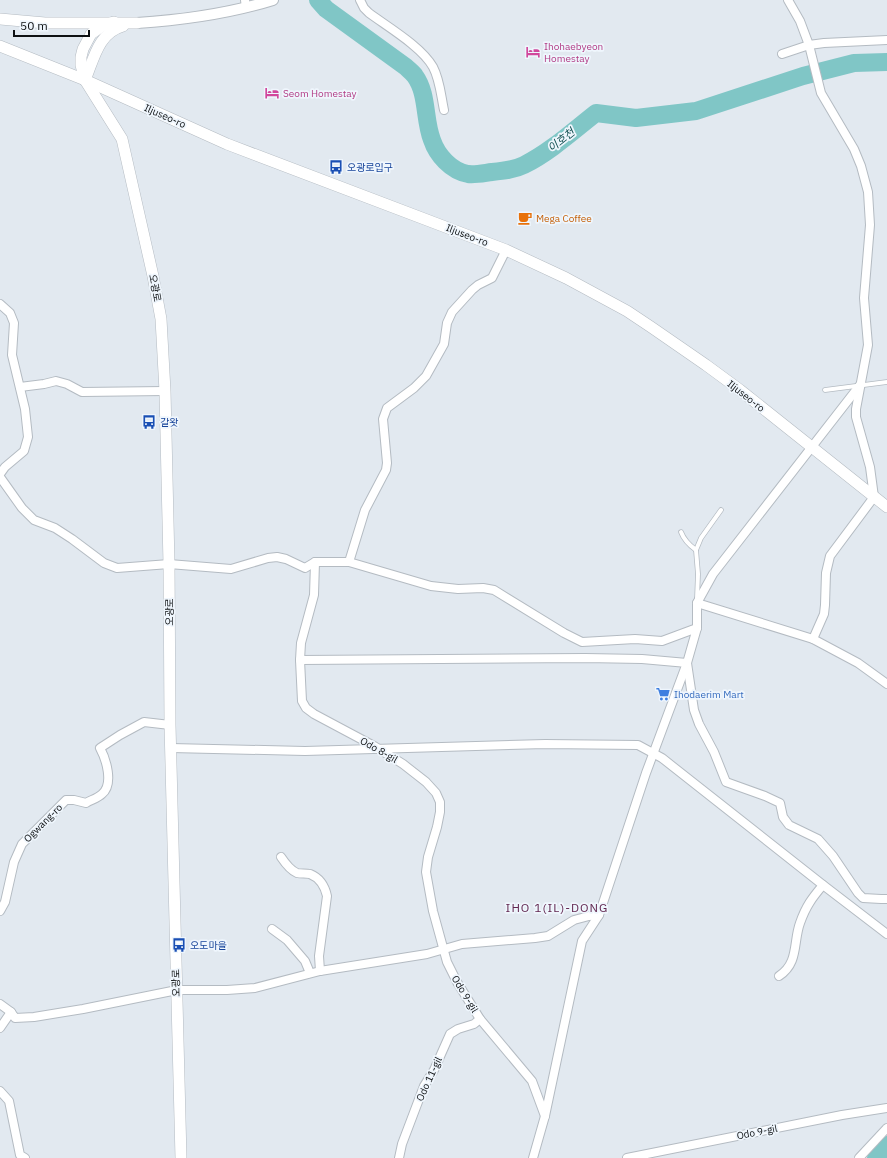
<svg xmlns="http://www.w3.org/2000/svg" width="887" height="1158" font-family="'IBM Plex Sans','Noto Sans KR',sans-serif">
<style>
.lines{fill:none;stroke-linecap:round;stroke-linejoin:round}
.river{stroke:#80c6c6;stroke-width:18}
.service-casing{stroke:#b4bbc2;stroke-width:5.5}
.minor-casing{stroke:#b4bbc2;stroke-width:10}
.tertiary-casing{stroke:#b4bbc2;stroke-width:12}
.secondary-casing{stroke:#b4bbc2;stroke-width:12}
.service{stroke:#fff;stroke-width:4}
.minor{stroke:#fff;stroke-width:8}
.tertiary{stroke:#fff;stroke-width:10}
.secondary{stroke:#fff;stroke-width:11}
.labels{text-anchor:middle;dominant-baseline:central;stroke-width:3.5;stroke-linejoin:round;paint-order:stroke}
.hotel-label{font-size:10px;fill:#b23c85;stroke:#eff6fd;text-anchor:start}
.street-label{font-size:10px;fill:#0e1113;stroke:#eff6fd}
.transit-label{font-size:10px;fill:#164399;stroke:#eff6fd;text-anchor:start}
.food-label{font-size:10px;fill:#c56008;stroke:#eff6fd;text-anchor:start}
.shop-label{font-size:10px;fill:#366cbe;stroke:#eff6fd;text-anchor:start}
.water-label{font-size:11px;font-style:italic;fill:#0f4e4f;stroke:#eff6fd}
.quarter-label{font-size:12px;letter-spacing:1px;fill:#61264f;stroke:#eff6fd}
</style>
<rect width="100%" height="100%" fill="#e2e9f0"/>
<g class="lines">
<g class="river">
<path d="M318,0L326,9L406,67C409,70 413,73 415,76C428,94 424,120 432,140C437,155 451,171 468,174C475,175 484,173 492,172C503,171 514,170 524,165C550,152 573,131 596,113L636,118L696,111L803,76L854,63L887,62"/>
<polyline points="876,1158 887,1145"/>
</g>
<defs>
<g id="service">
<polyline points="825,390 887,382"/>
<path d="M681,532C684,540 689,545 696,550"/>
<polyline points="697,599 698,574 696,550 701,538 721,510"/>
</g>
<g id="minor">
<polyline points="245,0 246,8"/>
<path d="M360,0L364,8L369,13C388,27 422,47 433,67C440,80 441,96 444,110"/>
<polyline points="788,0 800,21 809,45 821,93 854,149 861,166 868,192 870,225 864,298 868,345 856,409 856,417 870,467 874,497 830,556 826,573 825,605 824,614 813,639"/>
<polyline points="782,54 809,45 824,43 887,40"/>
<polyline points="0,304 10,313 14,323 12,355 25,409 28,437 24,451 5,467 0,474"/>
<polyline points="20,387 44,384 56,381 67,384 82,392 165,391"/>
<polyline points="0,477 22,508 34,520 55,528 72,539 104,563 117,568 169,564 231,569 268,558 277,557 286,559 305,568 315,562 349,562 431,586 458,589 483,588 494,590 564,633 582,642 635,639 662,641 697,628"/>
<polyline points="315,562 314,595 301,643 300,660 302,701 306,708 314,714 374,746 403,764 426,782 436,793 440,802 440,812 437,827 428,857 426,872 433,911 447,962 457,982 480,1019 532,1081 545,1116"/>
<polyline points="349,562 365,510 386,470 387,463 383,419 387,408 414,388 426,376 444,344 447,323 452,312 472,290 478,285 492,278 506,250"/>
<polyline points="697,603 813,639 858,663 887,684"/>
<polyline points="300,660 585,658 642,659 687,663 694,710 699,724 714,752 726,782 765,796 780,803 783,817 789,825 818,839 833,856 858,893 863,898 881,899 887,899"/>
<polyline points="171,748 305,751 545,744 638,745 662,758 823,885 887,934"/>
<path d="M281,857C285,863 290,870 297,873C301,874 306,873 310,874C320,878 325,887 327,896L319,956L320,971"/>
<path d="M0,911L5,902L14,862L22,844L66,800H74L86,803C91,800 98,798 102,794C114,784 106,759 100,748L120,735L144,722L170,725"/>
<polyline points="272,929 287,940 305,961 310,973"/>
<path d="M779,976C799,963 793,942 800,923C806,906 812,898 823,885"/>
<polyline points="0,1004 11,1012 15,1018 34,1017 83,1009 177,990 227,990 255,988 320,971 427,954 462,944 535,938 548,936 574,920 589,916 599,915 646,773 687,663 697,628 697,603 713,574 860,385"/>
<polyline points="0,1028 11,1012"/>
<polyline points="0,1091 9,1101 20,1155 25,1158"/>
<polyline points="399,1158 402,1144 424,1086 434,1070 450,1034 458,1029 474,1024 480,1019"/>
<polyline points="533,1158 545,1116 582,941 599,915"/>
<polyline points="627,1158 842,1115 887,1108"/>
<polyline points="859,1158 887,1128"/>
</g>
<path id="tertiary" d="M137,23C183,20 228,14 273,0"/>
<g id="secondary">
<polyline points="0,19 45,23 137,23"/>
<polyline points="114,22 102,26 91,34 83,49 81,57 81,65 85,80 122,139 153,276 161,319 165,391 169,564 170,725 181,1158"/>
<polyline points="0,46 85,80 227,144 506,250 566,278 627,311 651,327 706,365 740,390 887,507"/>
<path d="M85,80C94,59 98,33 123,26"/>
</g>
</defs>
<use href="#service" class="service-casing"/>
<use href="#minor" class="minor-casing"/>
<use href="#tertiary" class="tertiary-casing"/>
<use href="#secondary" class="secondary-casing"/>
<use href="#service" class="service"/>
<use href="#minor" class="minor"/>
<use href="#tertiary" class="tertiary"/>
<use href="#secondary" class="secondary"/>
</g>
<defs>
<symbol id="hotel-bare" viewBox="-9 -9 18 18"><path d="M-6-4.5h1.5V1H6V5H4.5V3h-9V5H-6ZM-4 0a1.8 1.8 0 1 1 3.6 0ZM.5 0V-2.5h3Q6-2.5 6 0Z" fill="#d1479c" stroke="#eff6fd" stroke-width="2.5" paint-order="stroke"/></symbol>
<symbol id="bus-bare" viewBox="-9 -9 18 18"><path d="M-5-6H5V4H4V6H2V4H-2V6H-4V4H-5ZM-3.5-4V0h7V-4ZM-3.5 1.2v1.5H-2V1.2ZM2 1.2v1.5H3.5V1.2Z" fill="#1a4fb4" stroke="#eff6fd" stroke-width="2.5" paint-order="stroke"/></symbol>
<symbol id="cafe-bare" viewBox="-9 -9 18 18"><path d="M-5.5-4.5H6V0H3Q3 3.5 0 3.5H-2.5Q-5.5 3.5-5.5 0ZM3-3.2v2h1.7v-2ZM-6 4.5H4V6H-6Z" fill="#e8710a" stroke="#eff6fd" stroke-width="2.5" paint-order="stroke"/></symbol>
<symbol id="supermarket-bare" viewBox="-9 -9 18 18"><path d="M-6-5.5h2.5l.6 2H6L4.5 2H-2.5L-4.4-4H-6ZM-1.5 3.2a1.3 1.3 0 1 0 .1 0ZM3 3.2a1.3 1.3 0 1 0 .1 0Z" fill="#3f7fe0" stroke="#eff6fd" stroke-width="2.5" paint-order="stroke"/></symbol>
</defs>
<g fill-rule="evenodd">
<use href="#hotel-bare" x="523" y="42" width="20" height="20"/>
<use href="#hotel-bare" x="262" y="83" width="20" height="20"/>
<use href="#bus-bare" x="326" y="157" width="20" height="20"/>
<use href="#cafe-bare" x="515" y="208" width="20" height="20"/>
<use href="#bus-bare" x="139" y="412" width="20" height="20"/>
<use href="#supermarket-bare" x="653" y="684" width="20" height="20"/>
<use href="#bus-bare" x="169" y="935" width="20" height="20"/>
</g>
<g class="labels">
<g class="hotel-label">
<text x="544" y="46">Ihohaebyeon<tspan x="544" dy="12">Homestay</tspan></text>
<text x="283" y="93">Seom Homestay</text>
</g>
<g class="street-label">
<text transform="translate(165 116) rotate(24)">Iljuseo-ro</text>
<text transform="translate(467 235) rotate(21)">Iljuseo-ro</text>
<text transform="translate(155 288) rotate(79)">오광로</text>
<text transform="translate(746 396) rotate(38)">Iljuseo-ro</text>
<text transform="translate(169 612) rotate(-90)">오광로</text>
<text transform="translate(379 750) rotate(30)">Odo 8-gil</text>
<text transform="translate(43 823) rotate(-45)">Ogwang-ro</text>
<text transform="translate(176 983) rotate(-91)">오광로</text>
<text transform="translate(465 994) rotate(59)">Odo 9-gil</text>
<text transform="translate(429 1079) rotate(-65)">Odo 11-gil</text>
<text transform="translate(757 1132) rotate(-11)">Odo 9-gil</text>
</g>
<g class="transit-label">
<text x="347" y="167">오광로입구</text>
<text x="160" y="422">갈왓</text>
<text x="190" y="945">오도마을</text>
</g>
<g class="food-label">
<text x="536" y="218">Mega Coffee</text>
</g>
<g class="shop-label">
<text x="674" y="694">Ihodaerim Mart</text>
</g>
<g class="water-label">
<text transform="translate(561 140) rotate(-38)">이호천</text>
</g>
<g class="quarter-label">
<text x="557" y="907">IHO 1(IL)-DONG</text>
</g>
</g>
<path d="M14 30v6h75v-6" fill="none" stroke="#0e1113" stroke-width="2"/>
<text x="20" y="30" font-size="12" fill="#0e1113" stroke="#eff6fd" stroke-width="3" paint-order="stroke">50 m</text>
</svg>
